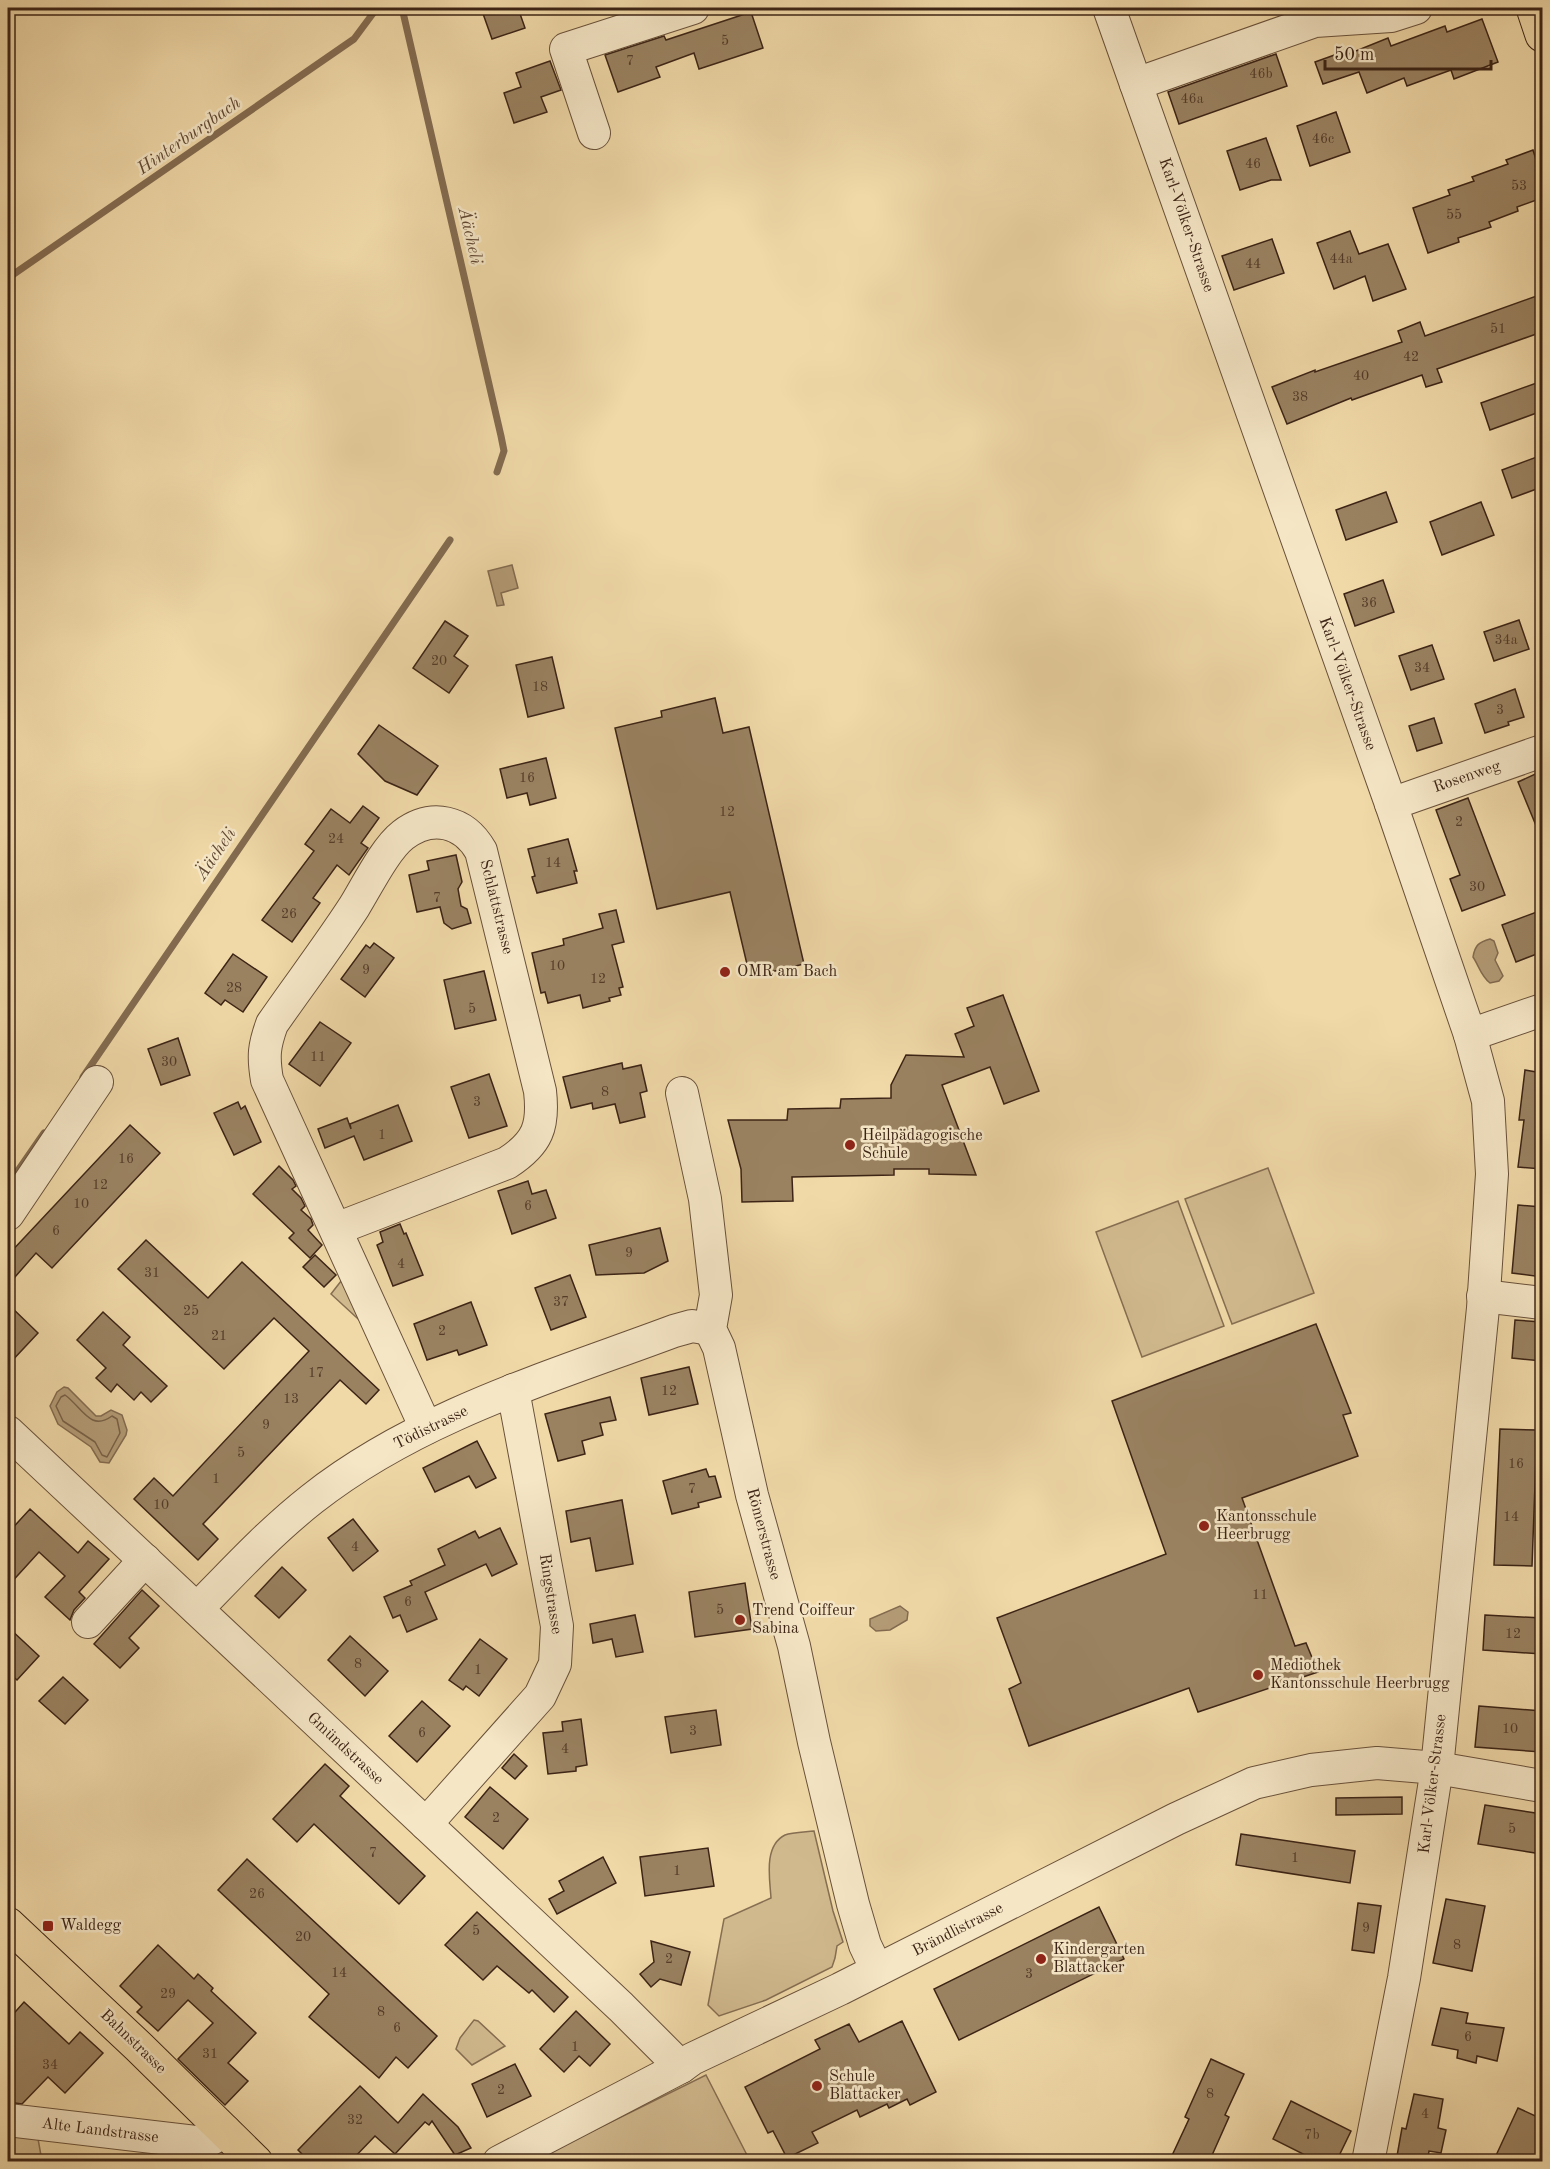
<svg xmlns="http://www.w3.org/2000/svg" width="1550" height="2169" font-family="'Old Standard TT',serif">
<style>
.green{fill:#d1b98e;stroke:#866e52;stroke-width:1.5}
.water{fill:#b39b76;stroke:#836b50;stroke-width:1.5}
.lines{fill:none;stroke-linecap:round;stroke-linejoin:round}
.shore{stroke:#786046;stroke-width:1.5}
.stream{stroke:#836b50;stroke-width:7}
.building{fill:#9a8261;stroke:#3c2416;stroke-width:1.5}
.minor-casing{stroke:#69513a;stroke-width:34}
.major-casing{stroke:#3c2416;stroke-width:35}
.minor{stroke:#f5e6c6;stroke-width:32}
.major{stroke:#f0d8a7;stroke-width:33}
.poi-dot{fill:#8f2418;stroke:#f5e6c6;stroke-width:2}
.labels{text-anchor:middle;dominant-baseline:central;stroke-width:5;stroke-linejoin:round;paint-order:stroke}
.number-label{font-size:14px;fill:#543c29}
.street-label{font-size:16px;fill:#3c2416;stroke:#f5e6c6}
.poi-label{font-size:16px;fill:#3c2416;stroke:#f5e6c6;text-anchor:start}
.water-label{font-size:18px;font-style:italic;fill:#604833;stroke:#f5e6c6}
</style>
<rect width="100%" height="100%" fill="#f0d8a7"/>
<filter id="stains"><feTurbulence type="fractalNoise" baseFrequency=".00333" numOctaves="4"/><feColorMatrix values="0 0 0 0 .2 0 0 0 0 .09 0 0 0 0 .02 0 0 0 .5 -.17"/></filter>
<radialGradient id="worn" r=".72"><stop offset=".6" stop-color="#630" stop-opacity="0"/><stop offset="1" stop-color="#630" stop-opacity=".3"/></radialGradient>
<g class="green">
<polygon points="1268,1168 1314,1293 1232,1324 1185,1199"/>
<polygon points="1178,1201 1224,1326 1142,1357 1096,1232"/>
<polygon points="345,1276 369,1329 331,1294"/>
<path d="M814,1831L833,1911L843,1942L837,1946L835,1958L832,1967L766,2000L719,2016L708,2005L724,1919L771,1898C770,1880 763,1846 785,1835C792,1832 805,1832 814,1831Z"/>
<polygon points="474,2020 478,2021 505,2046 472,2065 456,2049 460,2038"/>
<polygon points="706,2075 750,2161 530,2162"/>
<polygon points="8,2130 37,2133 42,2161 8,2162"/>
</g>
<g class="water">
<polygon points="512,565 518,588 501,593 504,605 497,606 488,571"/>
<path d="M1490,939L1494,941L1498,953L1495,960L1503,976L1499,981L1490,983C1481,976 1479,966 1473,957C1475,945 1479,942 1490,939Z"/>
<polygon points="64,1387 68,1388 96,1416 101,1416 111,1410 122,1415 127,1430 126,1435 109,1463 100,1462 91,1447 58,1424 50,1406 57,1392"/>
<polygon points="900,1606 908,1612 907,1620 890,1630 876,1631 870,1626 870,1619"/>
</g>
<g class="lines">
<path class="shore" d="M65,1395C82,1407 90,1432 112,1416L117,1419L120,1433L107,1457L102,1455L95,1442L63,1421L56,1406L61,1397Z"/>
<g class="stream">
<polyline points="402,8 501,436 504,451 497,472"/>
<polyline points="8,278 354,39 377,8"/>
<polyline points="83,1077 450,540"/>
<polyline points="8,1185 44,1133"/>
</g>
</g>
<g class="building">
<polygon points="481,8 518,8 525,28 492,39"/>
<polygon points="751,12 763,48 699,69 694,53 656,67 660,77 618,92 605,55 664,36 666,40"/>
<polygon points="1482,19 1498,62 1454,79 1451,70 1407,86 1404,78 1367,93 1359,72 1323,84 1315,62 1340,53 1341,57 1388,38 1391,46 1445,26 1447,32"/>
<polygon points="1276,54 1287,86 1179,124 1168,92"/>
<polygon points="550,61 561,90 541,97 547,112 514,123 504,93 521,87 516,73"/>
<polygon points="1336,112 1350,152 1310,166 1297,126"/>
<polygon points="1266,138 1281,180 1271,180 1240,190 1227,151"/>
<polygon points="1533,150 1542,179 1542,198 1517,207 1518,211 1489,222 1491,227 1458,238 1459,242 1428,253 1413,208 1450,195 1448,190 1474,181 1472,177 1508,164 1506,160"/>
<polygon points="1350,231 1359,254 1388,244 1406,289 1373,301 1365,276 1334,289 1317,243"/>
<polygon points="1272,239 1284,273 1234,290 1222,256"/>
<polygon points="1542,294 1542,332 1437,369 1442,382 1426,387 1422,375 1352,400 1351,398 1287,424 1272,387 1315,370 1315,372 1402,342 1398,331 1420,322 1425,336"/>
<polygon points="1542,381 1542,411 1490,430 1481,403"/>
<polygon points="1542,455 1542,487 1512,498 1502,470"/>
<polygon points="1386,492 1397,522 1346,540 1336,510"/>
<polygon points="1481,502 1494,535 1442,555 1430,522"/>
<polygon points="1383,580 1394,612 1355,626 1344,594"/>
<polygon points="1519,620 1529,649 1494,661 1484,632"/>
<polygon points="445,621 468,636 454,656 468,666 449,693 413,668"/>
<polygon points="1432,645 1444,679 1411,690 1399,656"/>
<polygon points="552,657 564,708 528,717 516,665"/>
<polygon points="1515,689 1524,717 1508,722 1509,725 1485,733 1475,704"/>
<polygon points="715,698 723,733 749,727 804,964 750,977 730,892 657,909 615,728 662,717 661,711"/>
<polygon points="1434,718 1442,743 1417,751 1409,726"/>
<polygon points="379,725 438,766 417,795 385,781 358,754"/>
<polygon points="546,758 556,798 530,805 527,793 507,798 500,769"/>
<polygon points="1542,771 1542,840 1518,782"/>
<polygon points="1468,798 1505,895 1462,911 1450,879 1460,875 1436,810"/>
<polygon points="363,806 379,818 361,843 368,848 349,875 337,865 313,898 320,903 292,942 262,920 314,851 305,844 331,809 350,823"/>
<polygon points="568,839 577,871 574,871 577,883 537,893 532,877 535,876 528,849"/>
<polygon points="456,855 462,882 458,889 461,906 467,909 471,923 452,929 444,923 440,907 417,912 409,875 429,870 427,861"/>
<polygon points="616,910 624,942 612,945 623,987 619,988 621,995 609,998 610,1001 583,1008 580,995 548,1003 545,992 541,993 532,953 564,945 563,939 603,928 599,914"/>
<polygon points="1542,910 1542,952 1516,962 1502,925"/>
<polygon points="374,943 394,958 365,997 341,979 366,945 370,948"/>
<polygon points="233,954 267,977 243,1012 225,1000 221,1005 205,993"/>
<polygon points="484,971 496,1020 455,1029 444,980"/>
<polygon points="1003,995 1039,1091 1004,1104 990,1067 942,1085 976,1175 929,1174 929,1169 894,1169 894,1175 792,1177 793,1201 742,1202 741,1169 728,1120 787,1120 788,1109 840,1108 841,1099 891,1098 891,1085 906,1055 964,1057 955,1034 974,1026 967,1008"/>
<polygon points="320,1022 351,1043 320,1086 289,1064"/>
<polygon points="178,1038 190,1075 161,1085 148,1049"/>
<polygon points="622,1063 623,1069 641,1065 647,1091 640,1093 645,1117 620,1123 615,1104 593,1109 592,1103 571,1108 563,1077"/>
<polygon points="1525,1070 1542,1073 1542,1169 1518,1167 1524,1120 1519,1120"/>
<polygon points="489,1074 507,1126 469,1138 451,1087"/>
<polygon points="238,1102 241,1109 245,1106 261,1142 234,1155 214,1113"/>
<polygon points="398,1105 412,1141 364,1160 354,1136 325,1148 318,1129 347,1118 351,1129 350,1124"/>
<polygon points="130,1125 160,1153 52,1268 36,1253 8,1285 8,1255"/>
<polygon points="279,1166 293,1180 296,1186 292,1189 301,1198 305,1206 301,1210 311,1219 313,1225 308,1230 322,1245 310,1258 289,1238 294,1233 253,1194"/>
<polygon points="528,1181 532,1194 546,1190 556,1218 512,1234 498,1191"/>
<polygon points="1518,1205 1542,1207 1542,1277 1512,1273"/>
<polygon points="400,1224 404,1234 406,1233 423,1275 393,1286 377,1245 383,1242 380,1232"/>
<polygon points="660,1228 668,1261 644,1273 596,1275 589,1245"/>
<polygon points="146,1240 208,1298 242,1262 379,1390 366,1404 340,1380 203,1524 218,1539 198,1560 134,1499 154,1478 173,1496 309,1351 274,1318 224,1369 118,1269"/>
<polygon points="315,1255 336,1275 324,1287 303,1267"/>
<polygon points="570,1275 586,1317 551,1330 535,1288"/>
<polygon points="471,1302 487,1345 459,1355 457,1350 427,1360 414,1324"/>
<polygon points="8,1304 38,1333 8,1365"/>
<polygon points="103,1312 130,1337 123,1345 167,1386 151,1402 141,1392 134,1400 117,1384 111,1392 96,1378 106,1368 77,1340"/>
<polygon points="1515,1320 1542,1322 1542,1361 1512,1358"/>
<polygon points="1316,1324 1351,1413 1343,1415 1358,1456 1242,1498 1295,1646 1306,1643 1318,1672 1198,1712 1189,1688 1029,1746 1009,1689 1021,1683 997,1618 1166,1554 1112,1401"/>
<polygon points="689,1367 698,1404 649,1415 641,1378"/>
<polygon points="610,1397 616,1420 600,1423 603,1435 582,1441 585,1454 558,1461 545,1414"/>
<polygon points="1500,1429 1537,1430 1532,1566 1494,1565"/>
<polygon points="477,1441 496,1478 476,1488 469,1476 435,1492 423,1468"/>
<polygon points="706,1469 709,1477 715,1476 721,1497 698,1503 699,1507 672,1514 663,1481"/>
<polygon points="622,1500 633,1564 596,1571 590,1538 571,1542 566,1511"/>
<polygon points="30,1509 78,1553 88,1541 109,1559 79,1592 85,1598 74,1610 70,1620 45,1597 65,1576 39,1552 8,1586 8,1533"/>
<polygon points="353,1519 378,1551 353,1571 328,1538"/>
<polygon points="500,1528 517,1564 492,1576 486,1564 425,1592 437,1619 407,1632 400,1615 393,1618 384,1597 412,1585 410,1581 445,1565 438,1549 475,1531 479,1538"/>
<polygon points="282,1567 306,1590 279,1618 255,1596"/>
<polygon points="745,1583 752,1629 695,1637 689,1592"/>
<polygon points="142,1590 159,1606 129,1638 139,1648 120,1668 94,1644"/>
<polygon points="635,1615 643,1652 616,1657 612,1639 593,1643 590,1624"/>
<polygon points="1485,1615 1542,1618 1542,1654 1483,1650"/>
<polygon points="8,1627 39,1656 17,1680 8,1672"/>
<polygon points="350,1636 388,1671 365,1696 328,1660"/>
<polygon points="480,1639 507,1659 479,1696 466,1686 463,1690 449,1680"/>
<polygon points="63,1677 88,1700 65,1724 39,1701"/>
<polygon points="422,1701 450,1726 417,1762 389,1736"/>
<polygon points="1479,1706 1542,1711 1542,1752 1475,1747"/>
<polygon points="716,1710 721,1745 671,1753 665,1717"/>
<polygon points="581,1719 587,1765 576,1767 576,1771 548,1774 543,1733 563,1731 562,1722"/>
<polygon points="514,1754 527,1766 515,1779 502,1768"/>
<polygon points="325,1764 349,1786 340,1796 425,1876 399,1904 314,1824 297,1842 273,1819"/>
<polygon points="490,1787 528,1819 503,1849 465,1817"/>
<polygon points="1402,1797 1402,1814 1336,1815 1336,1798"/>
<polygon points="1485,1805 1542,1814 1542,1854 1478,1844"/>
<polygon points="1241,1834 1355,1851 1350,1883 1236,1865"/>
<polygon points="708,1848 714,1886 645,1896 640,1857"/>
<polygon points="603,1857 616,1883 557,1914 549,1899 564,1891 559,1881"/>
<polygon points="247,1859 437,2036 408,2068 396,2057 379,2078 309,2017 329,1994 218,1890"/>
<polygon points="1446,1899 1485,1906 1472,1971 1433,1963"/>
<polygon points="1358,1903 1381,1906 1374,1953 1352,1950"/>
<polygon points="1099,1907 1124,1959 959,2040 934,1989"/>
<polygon points="477,1912 568,1997 554,2012 532,1990 529,1993 497,1966 483,1980 445,1945"/>
<polygon points="651,1941 690,1952 681,1985 660,1979 651,1987 640,1974 654,1962"/>
<polygon points="158,1945 194,1979 198,1974 213,1988 211,1991 256,2033 228,2063 248,2081 225,2105 178,2059 213,2023 188,2000 158,2031 137,2012 142,2007 120,1986"/>
<polygon points="24,2002 69,2044 80,2032 103,2053 65,2093 48,2077 22,2104 8,2102 8,2020"/>
<polygon points="1441,2008 1468,2013 1466,2023 1504,2028 1497,2061 1477,2056 1476,2063 1457,2058 1458,2050 1432,2045"/>
<polygon points="576,2011 610,2044 590,2066 579,2056 564,2072 540,2049"/>
<polygon points="902,2021 936,2092 910,2105 907,2099 889,2108 887,2104 860,2117 857,2110 812,2132 818,2143 787,2158 773,2131 768,2133 745,2087 820,2049 815,2040 849,2024 859,2042"/>
<polygon points="1211,2059 1244,2074 1225,2115 1229,2117 1209,2162 1169,2162 1189,2119 1185,2117"/>
<polygon points="515,2064 531,2096 487,2117 472,2084"/>
<polygon points="360,2086 398,2123 423,2094 458,2127 471,2148 455,2155 432,2121 429,2125 425,2122 395,2154 375,2136 350,2162 310,2162 298,2150"/>
<polygon points="1414,2094 1443,2099 1438,2128 1446,2130 1441,2153 1429,2151 1427,2162 1397,2156 1402,2128 1406,2129"/>
<polygon points="1291,2101 1351,2131 1336,2162 1319,2162 1273,2139"/>
<polygon points="1518,2108 1542,2119 1542,2144 1535,2162 1493,2162"/>
</g>
<g class="lines">
<defs>
<g id="minor">
<polyline points="1109,8 1391,804 1470,1035 1488,1101 1492,1174 1483,1308 1437,1768 1404,1978 1368,2162"/>
<polyline points="1136,84 1315,21 1391,16 1416,8"/>
<polyline points="594,133 566,49 693,8"/>
<polyline points="1391,804 1542,751"/>
<polyline points="1470,1035 1542,1010"/>
<polyline points="682,1093 705,1199 716,1295 710,1329 719,1348 752,1495 794,1646 814,1742 853,1904 865,1945 877,1970"/>
<polyline points="8,1214 97,1082"/>
<path d="M336,1229L507,1163C538,1143 544,1126 540,1091L481,851C464,821 432,813 403,835C385,849 367,886 354,907C328,947 299,985 272,1024C264,1046 263,1056 267,1080L426,1428"/>
<polyline points="1483,1296 1542,1303"/>
<polyline points="8,1432 621,2007 681,2067"/>
<path d="M197,1609C234,1571 270,1532 312,1499C417,1416 551,1377 674,1331L692,1326L710,1329"/>
<polyline points="88,1622 145,1560"/>
<polyline points="426,1824 540,1696 555,1664 557,1626 513,1390"/>
<polyline points="8,2120 204,2143 225,2131"/>
<polyline points="499,2162 681,2067 692,2059 840,1989 1176,1819 1254,1783 1311,1770 1377,1763 1437,1768 1542,1786"/>
</g>
<g id="major">
<polyline points="1533,8 1542,35"/>
<polyline points="8,1924 139,2047 256,2162"/>
</g>
</defs>
<use href="#minor" class="minor-casing"/>
<use href="#major" class="major-casing"/>
<use href="#minor" class="minor"/>
<use href="#major" class="major"/>
</g>
<g class="poi-dot">
<circle cx="725" cy="972" r="6"/>
<circle cx="850" cy="1145" r="6"/>
<circle cx="1204" cy="1526" r="6"/>
<circle cx="740" cy="1620" r="6"/>
<circle cx="1258" cy="1675" r="6"/>
<rect x="42" y="1920" width="12" height="12" rx="3"/>
<circle cx="1041" cy="1959" r="6"/>
<circle cx="817" cy="2086" r="6"/>
</g>
<g class="labels">
<g class="number-label">
<text x="725" y="41">5</text>
<text x="630" y="61">7</text>
<text x="1261" y="74">46b</text>
<text x="1192" y="99">46a</text>
<text x="1323" y="139">46c</text>
<text x="1253" y="164">46</text>
<text x="1519" y="186">53</text>
<text x="1454" y="215">55</text>
<text x="1341" y="259">44a</text>
<text x="1253" y="264">44</text>
<text x="1498" y="329">51</text>
<text x="1411" y="357">42</text>
<text x="1361" y="376">40</text>
<text x="1300" y="397">38</text>
<text x="1369" y="603">36</text>
<text x="1506" y="640">34a</text>
<text x="439" y="661">20</text>
<text x="1422" y="668">34</text>
<text x="540" y="687">18</text>
<text x="1500" y="710">3</text>
<text x="527" y="778">16</text>
<text x="727" y="812">12</text>
<text x="1459" y="822">2</text>
<text x="336" y="839">24</text>
<text x="553" y="863">14</text>
<text x="1477" y="887">30</text>
<text x="437" y="898">7</text>
<text x="289" y="914">26</text>
<text x="557" y="966">10</text>
<text x="366" y="970">9</text>
<text x="598" y="979">12</text>
<text x="234" y="988">28</text>
<text x="472" y="1009">5</text>
<text x="318" y="1057">11</text>
<text x="169" y="1062">30</text>
<text x="605" y="1092">8</text>
<text x="477" y="1102">3</text>
<text x="382" y="1135">1</text>
<text x="126" y="1159">16</text>
<text x="100" y="1185">12</text>
<text x="81" y="1204">10</text>
<text x="528" y="1206">6</text>
<text x="56" y="1231">6</text>
<text x="629" y="1253">9</text>
<text x="401" y="1264">4</text>
<text x="152" y="1273">31</text>
<text x="561" y="1302">37</text>
<text x="191" y="1311">25</text>
<text x="442" y="1331">2</text>
<text x="219" y="1336">21</text>
<text x="316" y="1373">17</text>
<text x="669" y="1391">12</text>
<text x="291" y="1399">13</text>
<text x="266" y="1425">9</text>
<text x="241" y="1453">5</text>
<text x="1516" y="1464">16</text>
<text x="216" y="1479">1</text>
<text x="692" y="1489">7</text>
<text x="161" y="1505">10</text>
<text x="1511" y="1517">14</text>
<text x="355" y="1547">4</text>
<text x="1260" y="1595">11</text>
<text x="408" y="1602">6</text>
<text x="720" y="1610">5</text>
<text x="1513" y="1634">12</text>
<text x="358" y="1664">8</text>
<text x="478" y="1670">1</text>
<text x="1510" y="1729">10</text>
<text x="693" y="1731">3</text>
<text x="422" y="1733">6</text>
<text x="565" y="1749">4</text>
<text x="496" y="1818">2</text>
<text x="1512" y="1829">5</text>
<text x="373" y="1853">7</text>
<text x="1295" y="1858">1</text>
<text x="677" y="1871">1</text>
<text x="257" y="1894">26</text>
<text x="1366" y="1928">9</text>
<text x="476" y="1931">5</text>
<text x="303" y="1937">20</text>
<text x="1457" y="1945">8</text>
<text x="669" y="1959">2</text>
<text x="339" y="1973">14</text>
<text x="1029" y="1974">3</text>
<text x="168" y="1994">29</text>
<text x="381" y="2012">8</text>
<text x="397" y="2028">6</text>
<text x="1468" y="2037">6</text>
<text x="575" y="2047">1</text>
<text x="210" y="2054">31</text>
<text x="50" y="2065">34</text>
<text x="501" y="2090">2</text>
<text x="1210" y="2094">8</text>
<text x="1425" y="2114">4</text>
<text x="355" y="2120">32</text>
<text x="1312" y="2135">7b</text>
</g>
<g class="street-label">
<text transform="translate(1186 225) rotate(71)">Karl-Völker-Strasse</text>
<text transform="translate(1347 684) rotate(70)">Karl-Völker-Strasse</text>
<text transform="translate(1467 777) rotate(-19)">Rosenweg</text>
<text transform="translate(496 907) rotate(76)">Schlattstrasse</text>
<text transform="translate(431 1428) rotate(-26)">Tödistrasse</text>
<text transform="translate(763 1534) rotate(75)">Römerstrasse</text>
<text transform="translate(550 1594) rotate(81)">Ringstrasse</text>
<text transform="translate(345 1749) rotate(43)">Gmündstrasse</text>
<text transform="translate(1433 1784) rotate(-83)">Karl-Völker-Strasse</text>
<text transform="translate(958 1930) rotate(-27)">Brändlistrasse</text>
<text transform="translate(133 2042) rotate(44)">Bahnstrasse</text>
<text transform="translate(100 2131) rotate(7)">Alte Landstrasse</text>
</g>
<g class="poi-label">
<text x="737" y="972">OMR am Bach</text>
<text x="862" y="1136">Heilpädagogische<tspan x="862" dy="18">Schule</tspan></text>
<text x="1216" y="1517">Kantonsschule<tspan x="1216" dy="18">Heerbrugg</tspan></text>
<text x="752" y="1611">Trend Coiffeur<tspan x="752" dy="18">Sabina</tspan></text>
<text x="1270" y="1666">Mediothek<tspan x="1270" dy="18">Kantonsschule Heerbrugg</tspan></text>
<text x="60" y="1926">Waldegg</text>
<text x="1053" y="1950">Kindergarten<tspan x="1053" dy="18">Blattacker</tspan></text>
<text x="829" y="2077">Schule<tspan x="829" dy="18">Blattacker</tspan></text>
</g>
<g class="water-label">
<text transform="translate(189 136) rotate(-35)">Hinterburgbach</text>
<text transform="translate(470 236) rotate(77)">Äächeli</text>
<text transform="translate(216 854) rotate(-56)">Äächeli</text>
</g>
</g>
<rect width="1550" height="2169" fill="none" stroke="#f0d8a7" stroke-width="30"/>
<rect x="9" y="9" width="1532" height="2151" fill="none" stroke="#3c2416" stroke-width="3"/>
<rect x="15" y="15" width="1520" height="2139" fill="none" stroke="#3c2416" stroke-width="1.5"/>
<path d="M1325 60v9h166v-9" fill="none" stroke="#3c2416" stroke-width="3"/>
<text x="1334" y="60" font-size="18" fill="#3c2416" stroke="#f5e6c6" stroke-width="4.5" paint-order="stroke">50 m</text>
<rect width="100%" height="100%" filter="url(#stains)"/>
<rect width="100%" height="100%" fill="url(#worn)"/>
</svg>
